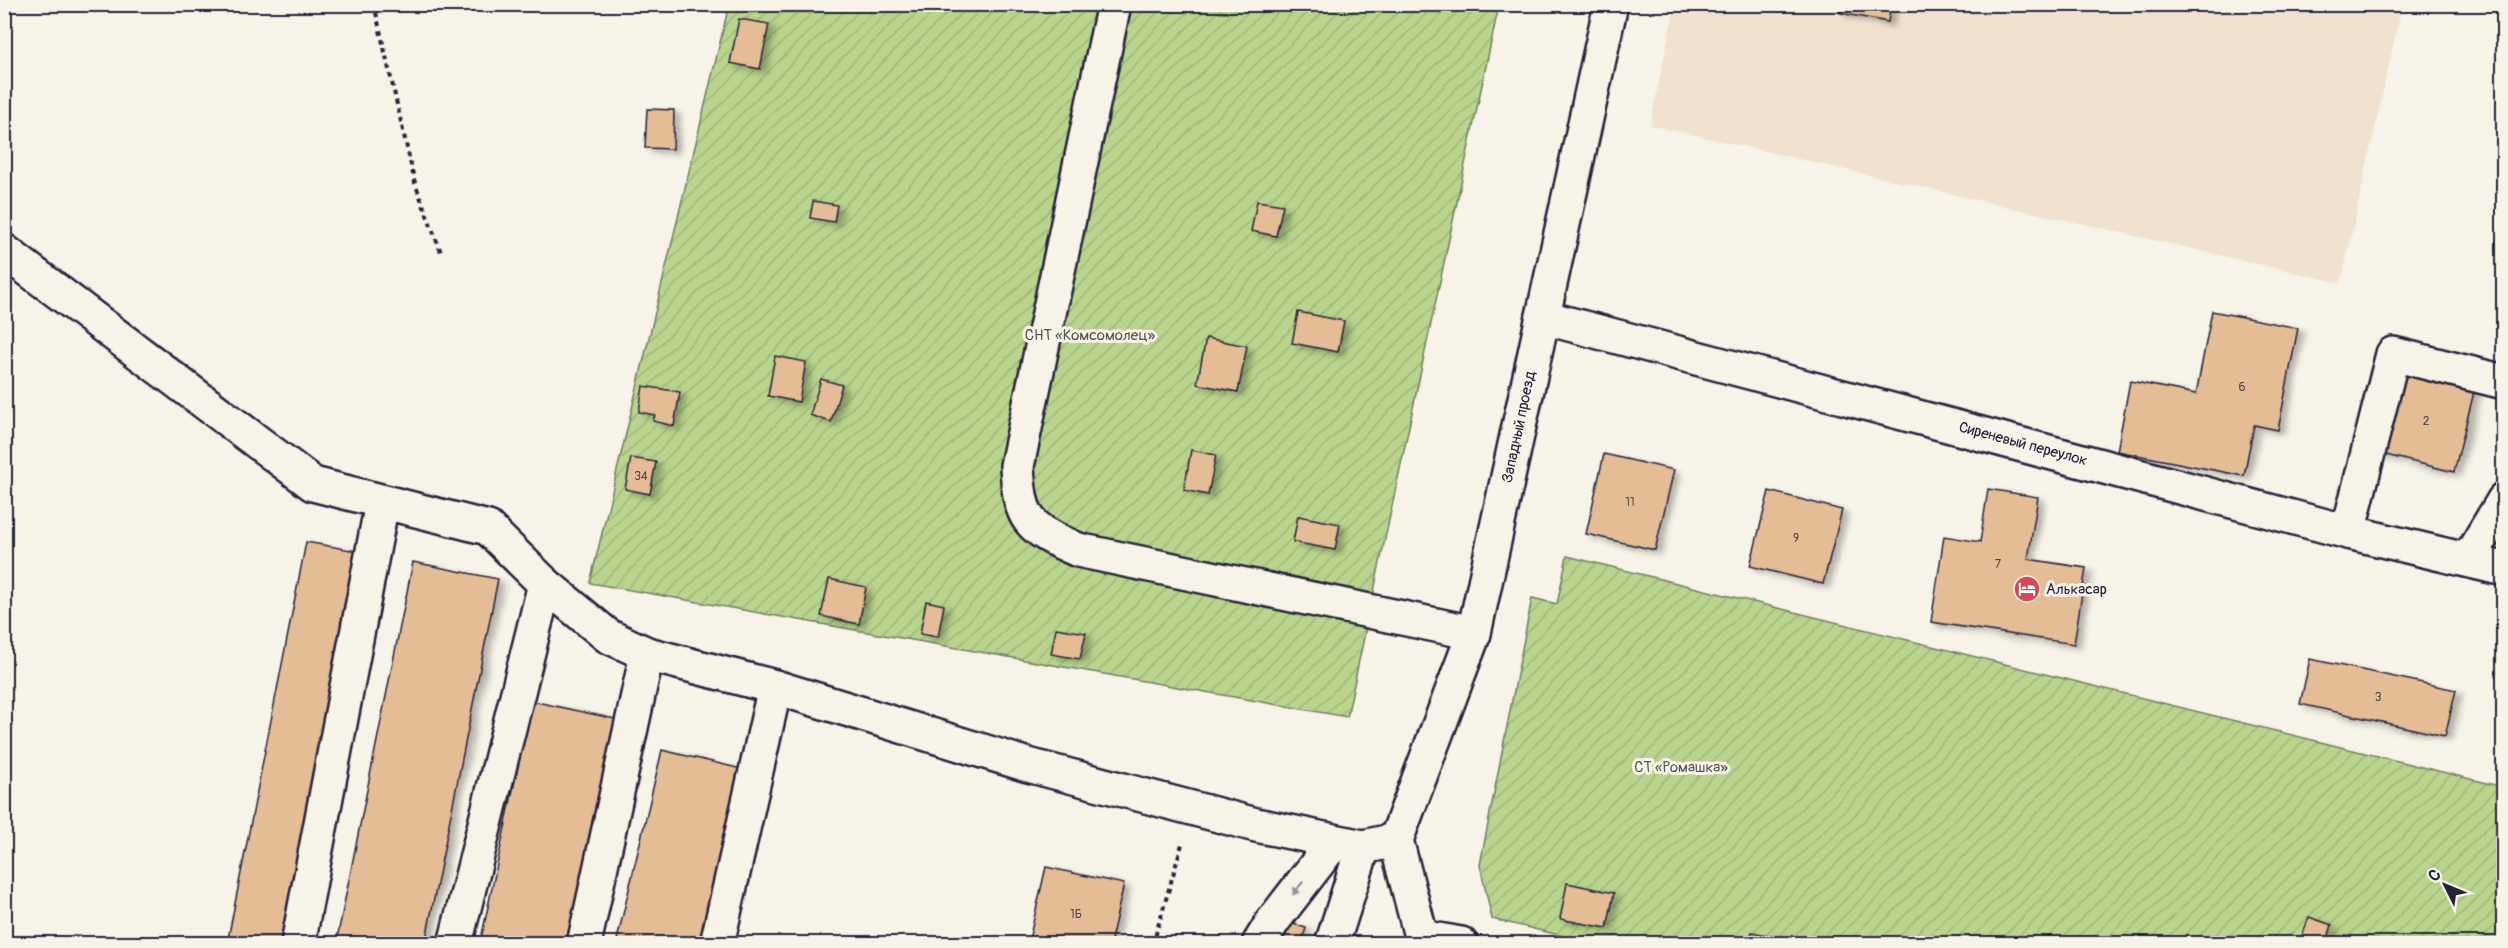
<svg xmlns="http://www.w3.org/2000/svg" width="2508" height="948" font-family="Pangolin,sans-serif">
<style>
.built{fill:#f1e2cf}
.garden{fill:url(#garden-furrows);stroke:#6e7b64;stroke-width:1.5}
.building{fill:#e4bc95;stroke:#22223b;stroke-width:1.5;filter:url(#shadow)}
.lines{fill:none;stroke-linecap:round;stroke-linejoin:round}
.minor-casing{stroke:#22223b;stroke-width:38}
.path{stroke:#22223b;stroke-width:4;stroke-dasharray:4.5 4.5;stroke-linecap:butt}
.minor{stroke:#f7f3e8;stroke-width:33}
.oneway{fill:#97959a}
.labels{text-anchor:middle;dominant-baseline:central;stroke-width:6;stroke-linejoin:round;paint-order:stroke}
.number-label{font-size:12px;fill:#524852}
.park-label{font-size:15px;fill:#4f5753;stroke:#f7f3e8}
.street-label{font-size:15px;fill:#22223b;stroke:#f7f3e8}
.poi-label{font-size:15px;fill:#22223b;stroke:#f7f3e8;text-anchor:start}
</style>
<defs>
<pattern id="garden-furrows" width="10" height="10" patternUnits="userSpaceOnUse" patternTransform="scale(1.5)"><rect width="10" height="10" fill="#b9d48c"/><path d="M-1 1l2-2M0 10L10 0M9 11l2-2" fill="none" stroke="#9fb67a"/></pattern>
<filter id="shadow"><feDropShadow dx="6" dy="4" stdDeviation="3" flood-color="#0004"/></filter>
</defs>
<rect width="100%" height="100%" fill="#f7f3e8"/>
<filter id="ink" filterUnits="userSpaceOnUse"><feTurbulence type="fractalNoise" baseFrequency=".0167" numOctaves="2"/><feDisplacementMap in="SourceGraphic" scale="12" xChannelSelector="R" yChannelSelector="G"/><feConvolveMatrix kernelMatrix="1 2 1 2 8 2 1 2 1" color-interpolation-filters="sRGB"/></filter>
<g filter="url(#ink)">
<polygon class="built" points="1675,5 2402,5 2341,283 1650,125"/>
<g class="garden">
<polygon points="729,5 1499,5 1347,717 590,583"/>
<polygon points="1567,556 2503,787 2503,943 1593,943 1492,919 1480,865 1532,598 1557,604"/>
</g>
<g class="building">
<polygon points="1841,4 1891,4 1888,22 1840,13"/>
<polygon points="739,19 769,24 760,69 730,63"/>
<polygon points="647,109 674,110 673,149 645,148"/>
<polygon points="813,201 837,205 834,222 810,218"/>
<polygon points="1257,201 1283,205 1276,236 1251,231"/>
<polygon points="2212,311 2298,328 2278,430 2254,425 2244,476 2117,451 2130,381 2196,394"/>
<polygon points="1298,312 1344,321 1338,352 1292,343"/>
<polygon points="1206,338 1247,346 1238,392 1197,384"/>
<polygon points="775,356 806,362 799,402 768,396"/>
<polygon points="2399,369 2475,388 2454,472 2378,453"/>
<polygon points="821,379 842,385 831,422 810,415"/>
<polygon points="643,386 680,392 674,426 653,421 655,415 639,412"/>
<polygon points="1191,450 1216,455 1208,495 1184,490"/>
<polygon points="1604,454 1674,470 1655,550 1586,534"/>
<polygon points="631,458 656,462 650,494 625,489"/>
<polygon points="1988,489 2038,497 2028,559 2086,568 2074,644 1931,622 1944,536 1980,542"/>
<polygon points="1769,491 1842,510 1823,584 1750,566"/>
<polygon points="1298,516 1340,524 1335,550 1293,542"/>
<polygon points="306,542 357,551 280,944 227,944"/>
<polygon points="413,562 498,579 425,944 336,944"/>
<polygon points="829,579 866,587 859,624 821,616"/>
<polygon points="926,601 944,605 938,637 920,634"/>
<polygon points="1056,628 1086,633 1080,659 1051,654"/>
<polygon points="2310,659 2456,690 2445,736 2300,704"/>
<polygon points="532,701 620,720 572,944 480,944"/>
<polygon points="662,750 746,770 704,944 616,944"/>
<polygon points="1046,867 1124,884 1110,944 1028,944"/>
<polygon points="1567,883 1614,893 1607,928 1560,919"/>
<polygon points="2309,917 2332,925 2326,944 2299,944"/>
<polygon points="1284,921 1306,928 1301,944 1277,944"/>
<polygon points="1752,932 1780,938 1778,944 1749,944"/>
</g>
<g class="lines">
<defs>
<g id="minor">
<path d="M1114,4L1017,466C1020,521 1028,528 1078,550L1474,633"/>
<polyline points="4,251 313,484 488,528 545,584 608,636 647,654 775,687 1028,765 1256,825 1363,847 1396,840"/>
<polyline points="1543,317 2348,532 2504,569"/>
<polyline points="2348,532 2393,354 2504,382"/>
<polyline points="2468,560 2504,500"/>
<polyline points="1396,840 1474,633 1611,4"/>
<polyline points="1396,840 1423,944"/>
<polyline points="1421,937 1461,944"/>
<polyline points="298,944 382,503"/>
<polyline points="455,944 545,584"/>
<polyline points="584,944 647,654"/>
<polyline points="717,944 775,687"/>
<polyline points="1259,944 1273,921 1334,842"/>
<polyline points="1332,944 1363,847"/>
</g>
</defs>
<use href="#minor" class="minor-casing"/>
<g class="path">
<polyline points="374,4 415,183 442,255"/>
<polyline points="1153,944 1182,844"/>
</g>
<use href="#minor" class="minor"/>
</g>
<defs><path id="oneway-solid" d="M-6-.8H1V-3.2L6.5 0L1 3.2V.8H-6Z" transform="scale(1.5)"/></defs>
<use class="oneway" href="#oneway-solid" transform="translate(1298 888) rotate(128)"/>
</g>
<defs>
<symbol id="hotel-disc" viewBox="-11 -11 22 22"><circle r="9.5" fill="#d1495b" stroke="#f7f3e8"/><path d="M-6-4.5h1.5V1H6V5H4.5V3h-9V5H-6ZM-4 0a1.8 1.8 0 1 1 3.6 0ZM.5 0V-2.5h3Q6-2.5 6 0Z" fill="#fff"/></symbol>
</defs>
<g fill-rule="evenodd">
<use href="#hotel-disc" x="2012" y="574" width="30" height="30"/>
</g>
<g class="labels">
<g class="number-label">
<text x="2242" y="387">6</text>
<text x="2426" y="421">2</text>
<text x="641" y="476">34</text>
<text x="1630" y="502">11</text>
<text x="1796" y="538">9</text>
<text x="1998" y="564">7</text>
<text x="2378" y="697">3</text>
<text x="1076" y="914">1Б</text>
</g>
<g class="park-label">
<text x="1090" y="335">СНТ «Комсомолец»</text>
<text x="1681" y="767">СТ «Ромашка»</text>
</g>
<g class="street-label">
<text transform="translate(1519 427) rotate(-78)">Западный проезд</text>
<text transform="translate(2023 444) rotate(15)">Сиреневый переулок</text>
</g>
<g class="poi-label">
<text x="2046" y="589">Алькасар</text>
</g>
</g>
<rect width="2508" height="948" fill="none" stroke="#f7f3e8" stroke-width="24"/>
<rect x="12" y="12" width="2484" height="924" fill="none" stroke="#22223b" stroke-width="2" filter="url(#ink)"/>
<g transform="translate(2445 885) rotate(313)" stroke="#f7f3e8" stroke-width="4.5" paint-order="stroke">
<path d="M0-4.5L10 22L0 15L-10 22Z" fill="#22223b"/>
<text y="-9" font-size="16" font-weight="bold" text-anchor="middle" fill="#22223b">С</text>
</g>
</svg>
